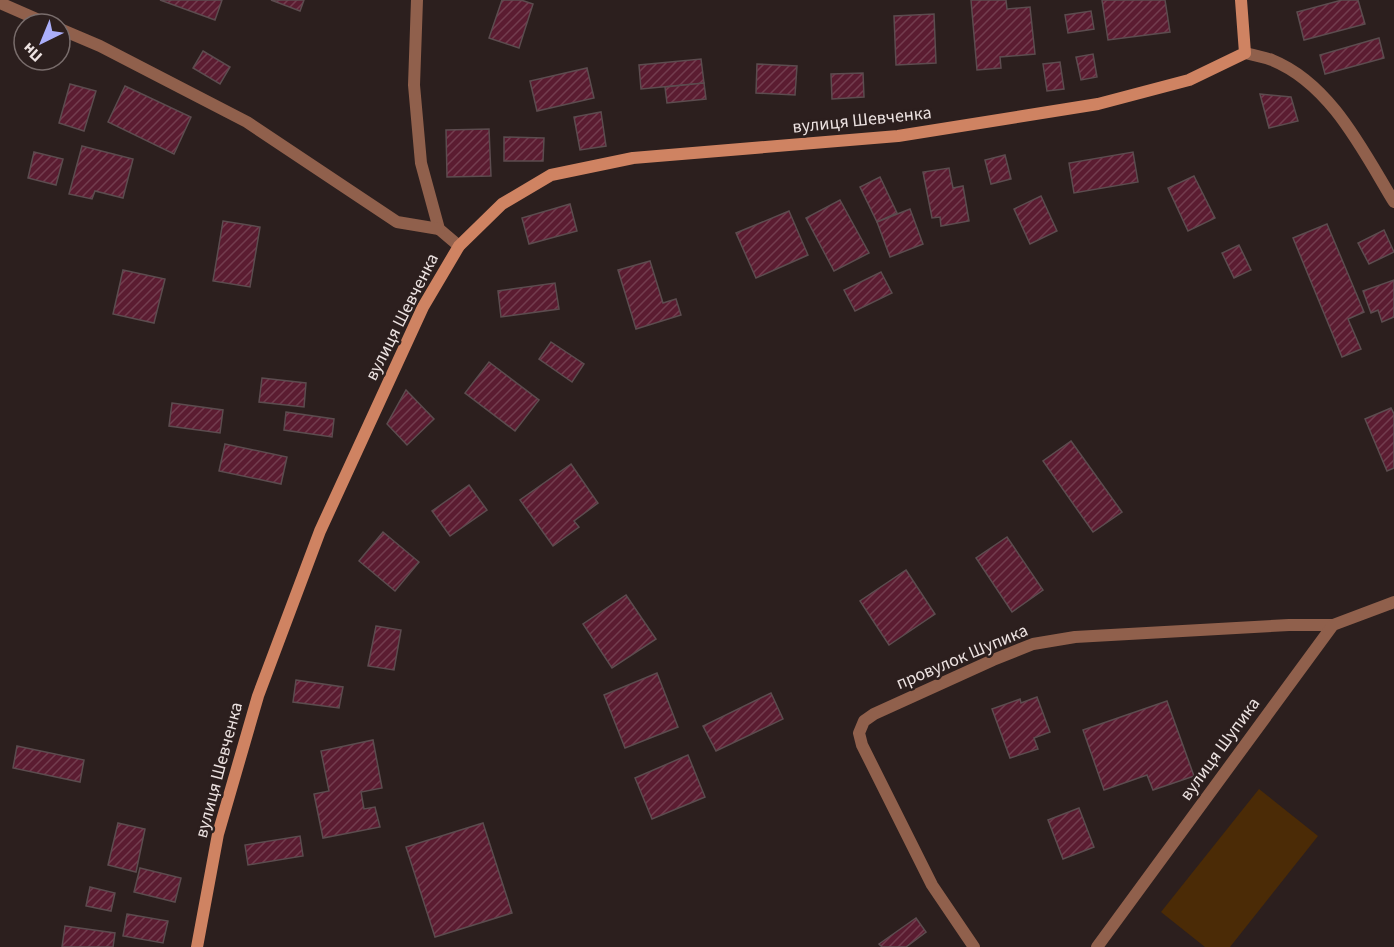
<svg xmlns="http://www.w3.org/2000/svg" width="1394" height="947" font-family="'Source Sans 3',sans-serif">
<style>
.grass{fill:#4b2b06}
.building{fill:url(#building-hatch);stroke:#5c4c4f;stroke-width:1.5}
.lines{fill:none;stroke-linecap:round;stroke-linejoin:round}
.street{stroke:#90604c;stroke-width:12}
.secondary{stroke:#cf8362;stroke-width:12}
.labels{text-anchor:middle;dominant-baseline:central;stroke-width:5;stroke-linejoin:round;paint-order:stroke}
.street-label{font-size:18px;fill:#ece2e1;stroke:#2c1f1e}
</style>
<defs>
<pattern id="building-hatch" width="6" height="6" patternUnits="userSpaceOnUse" patternTransform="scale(1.5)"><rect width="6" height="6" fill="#5b1c31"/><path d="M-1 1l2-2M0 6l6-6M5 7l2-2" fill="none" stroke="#733d4f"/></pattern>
</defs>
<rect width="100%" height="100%" fill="#2c1f1e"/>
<polygon class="grass" points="1259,789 1318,836 1230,947 1205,947 1161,912"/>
<g class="building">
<polygon points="160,0 222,0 215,20"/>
<polygon points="271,0 304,0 300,11"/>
<polygon points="502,0 521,0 533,4 519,48 489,38"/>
<polygon points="971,0 1006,0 1007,9 1030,7 1035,54 1000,57 1001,68 977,70"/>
<polygon points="1102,0 1165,0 1170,32 1108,40"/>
<polygon points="1342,0 1358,0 1365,24 1304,40 1297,12"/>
<polygon points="1091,11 1094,29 1068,33 1065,15"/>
<polygon points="934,14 936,63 896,65 894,16"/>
<polygon points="1379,38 1384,58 1325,74 1320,55"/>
<polygon points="203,51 230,67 220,84 193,68"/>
<polygon points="1093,54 1097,77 1081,80 1076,57"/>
<polygon points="701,59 704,83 641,89 639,65"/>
<polygon points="1060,62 1064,89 1047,91 1043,64"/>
<polygon points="757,64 797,66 795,95 756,93"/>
<polygon points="587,68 594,98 537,111 530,81"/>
<polygon points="863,73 864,97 832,99 831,74"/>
<polygon points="704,83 706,99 667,103 665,87"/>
<polygon points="70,84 96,91 84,131 59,123"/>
<polygon points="125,86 191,117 174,154 108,122"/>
<polygon points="1260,94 1291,97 1298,121 1269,128"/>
<polygon points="601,112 606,146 580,150 574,117"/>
<polygon points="489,129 491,176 447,177 446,130"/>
<polygon points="504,137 544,138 543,161 504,161"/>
<polygon points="82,146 133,159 123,198 95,191 92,199 69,194"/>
<polygon points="34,152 63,159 56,185 28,178"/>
<polygon points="1133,152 1138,182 1074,193 1069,163"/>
<polygon points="1005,155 1011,179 991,184 985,160"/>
<polygon points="949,168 953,188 963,186 969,221 941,226 940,217 932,218 923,172"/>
<polygon points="1194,176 1215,218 1188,231 1168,188"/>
<polygon points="880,177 897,213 877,222 860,187"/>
<polygon points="1041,196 1057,231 1030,244 1014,209"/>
<polygon points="840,200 869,253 834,271 806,218"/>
<polygon points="570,204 577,231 529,244 522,218"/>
<polygon points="910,209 923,244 890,257 877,222"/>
<polygon points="789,211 808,255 756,278 736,233"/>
<polygon points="223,221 260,227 250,287 213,281"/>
<polygon points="1327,224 1364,312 1348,319 1361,349 1342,357 1293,238"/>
<polygon points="1384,230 1394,252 1369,264 1358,243"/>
<polygon points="1239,245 1251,270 1234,278 1222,253"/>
<polygon points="650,261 663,303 676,299 681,315 636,329 618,270"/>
<polygon points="123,270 165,279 154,323 113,314"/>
<polygon points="881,272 892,293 855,311 844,290"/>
<polygon points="1394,280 1394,317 1382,322 1378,310 1371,313 1363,291"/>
<polygon points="555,283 559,309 501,317 498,291"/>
<polygon points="551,342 584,364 572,382 539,359"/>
<polygon points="489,362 539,400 515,431 465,393"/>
<polygon points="262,378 306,383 304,407 259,402"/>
<polygon points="406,390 434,419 407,445 387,424"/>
<polygon points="172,403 223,410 220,433 169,426"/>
<polygon points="1391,408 1394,414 1394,468 1387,471 1365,419"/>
<polygon points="286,412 334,419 332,437 284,430"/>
<polygon points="1071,441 1122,512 1093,532 1043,461"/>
<polygon points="225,444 287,457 281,484 219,471"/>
<polygon points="571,464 598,503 574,521 579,527 553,546 520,500"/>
<polygon points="469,485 487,510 450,536 432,511"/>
<polygon points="383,532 419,562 395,591 359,561"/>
<polygon points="1007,537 1043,590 1012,612 976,558"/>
<polygon points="906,570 935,614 889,645 860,601"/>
<polygon points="626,595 656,639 612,668 583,624"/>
<polygon points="376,626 401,630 394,670 368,666"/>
<polygon points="657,673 678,727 625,748 604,695"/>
<polygon points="296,680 343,687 339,708 293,702"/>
<polygon points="771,693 783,719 716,751 703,726"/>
<polygon points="1037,697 1050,732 1034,738 1038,749 1010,758 992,709 1020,699 1021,703"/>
<polygon points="1167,701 1194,776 1153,790 1147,775 1104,790 1083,730"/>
<polygon points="373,740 382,788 361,792 364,809 375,807 380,827 323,838 314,794 329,791 321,751"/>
<polygon points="17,746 84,760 80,782 13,768"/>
<polygon points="688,755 705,797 652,819 635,778"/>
<polygon points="1079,808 1094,847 1063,859 1048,820"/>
<polygon points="118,823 145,829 136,872 108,865"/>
<polygon points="483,823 512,913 435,937 406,847"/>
<polygon points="300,836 303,856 248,865 245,845"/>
<polygon points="140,868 181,878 175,902 134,892"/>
<polygon points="90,887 115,893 111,911 86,906"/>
<polygon points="127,914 168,921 163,943 123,936"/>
<polygon points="916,918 926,932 906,947 882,947 879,944"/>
<polygon points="65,926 115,933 113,947 62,947"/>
</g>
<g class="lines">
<g class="street">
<polyline points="417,0 414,85 421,163 439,229 459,246"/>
<polyline points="0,3 48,24"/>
<polyline points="60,29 100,46 247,122 397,222 439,229"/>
<path d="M1245,53C1254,55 1263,57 1272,60C1331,84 1363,151 1394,202"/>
<polyline points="974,947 932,885 862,745 859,733 864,721 874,714 993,660 1033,644 1075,637 1289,625 1333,625"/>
<polyline points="1097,947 1333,625 1394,602"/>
</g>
<polyline class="secondary" points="197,947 218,834 258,696 320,531 423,307 459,246 502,204 551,175 633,158 898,136 1098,104 1189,80 1245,53 1241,0"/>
</g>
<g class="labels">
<g class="street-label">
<text transform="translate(862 120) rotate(-6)">вулиця Шевченка</text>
<text transform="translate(402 317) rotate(-63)">вулиця Шевченка</text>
<text transform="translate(962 657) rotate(-23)">провулок Шупика</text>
<text transform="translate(1220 749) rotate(-54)">вулиця Шупика</text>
<text transform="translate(219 770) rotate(-75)">вулиця Шевченка</text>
</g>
</g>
<g transform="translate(42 42) rotate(223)"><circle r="28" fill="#2c1f1e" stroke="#796d6c" stroke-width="1.5"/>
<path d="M0-4.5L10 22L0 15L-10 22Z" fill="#abaffb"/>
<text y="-9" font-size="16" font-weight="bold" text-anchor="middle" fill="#ece2e1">Пн</text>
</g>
</svg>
